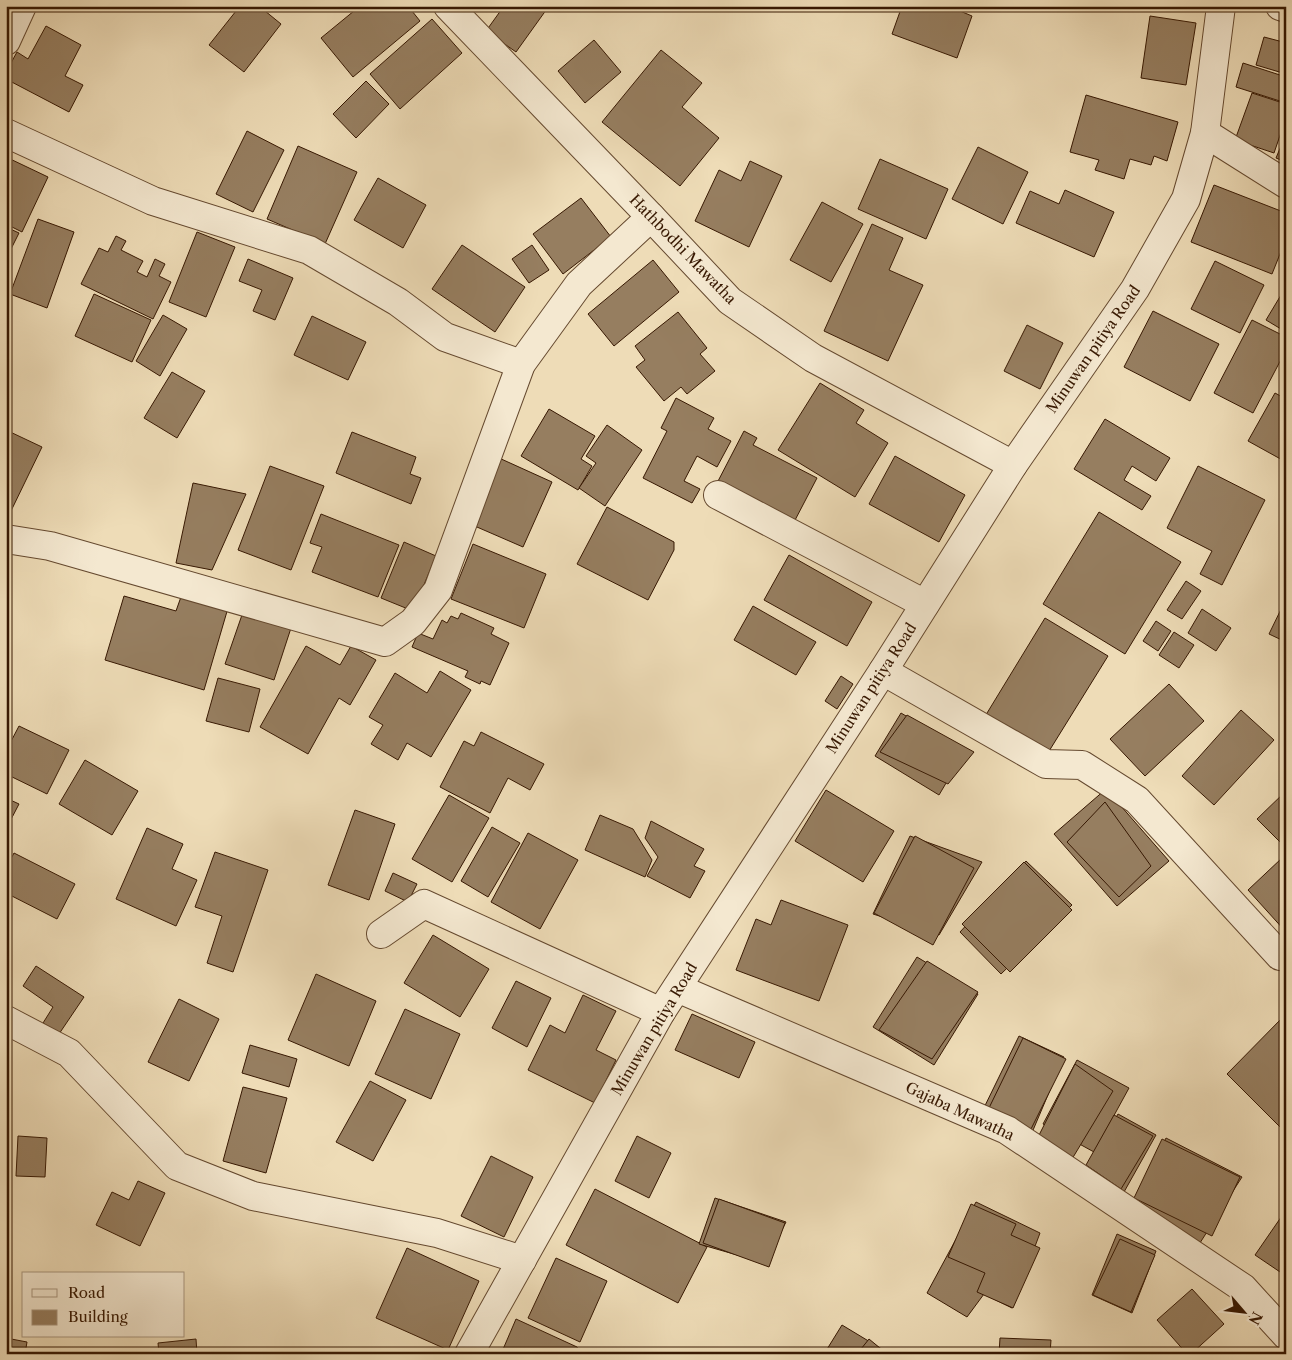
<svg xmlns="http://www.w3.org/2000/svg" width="1292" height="1360" font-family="'Libre Caslon Text',serif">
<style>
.building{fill:#967e60;stroke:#371802}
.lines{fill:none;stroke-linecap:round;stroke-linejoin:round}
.street-casing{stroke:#65492f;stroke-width:30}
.street{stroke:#f4e8d0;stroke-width:28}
.labels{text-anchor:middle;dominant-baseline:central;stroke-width:4;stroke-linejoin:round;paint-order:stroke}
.street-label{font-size:15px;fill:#371802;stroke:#f4e8d0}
</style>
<rect width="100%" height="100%" fill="#eedcb7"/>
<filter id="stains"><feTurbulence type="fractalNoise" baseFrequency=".004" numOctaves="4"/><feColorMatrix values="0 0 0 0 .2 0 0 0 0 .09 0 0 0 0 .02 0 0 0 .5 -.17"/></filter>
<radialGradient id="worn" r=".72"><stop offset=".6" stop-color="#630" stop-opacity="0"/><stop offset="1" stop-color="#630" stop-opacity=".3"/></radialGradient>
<g class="building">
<polygon points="240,6 259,6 281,24 244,72 209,45"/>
<polygon points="360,6 408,6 420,21 353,77 321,38"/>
<polygon points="504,6 549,6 516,52 486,31"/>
<polygon points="902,6 948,6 972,16 957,58 892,34"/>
<polygon points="1150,16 1196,23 1186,85 1141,78"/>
<polygon points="432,19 462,53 400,109 370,74"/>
<polygon points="46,26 81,45 65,76 83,85 69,112 6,79 6,72 17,52 28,59"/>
<polygon points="1286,33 1286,74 1256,65 1264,37 1283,42"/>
<polygon points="594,40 621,72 585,103 558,71"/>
<polygon points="661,50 702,83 682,107 719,138 680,186 602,122"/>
<polygon points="1243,63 1286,77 1286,103 1236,87"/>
<polygon points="366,81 389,104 356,138 333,114"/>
<polygon points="1252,93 1286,104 1286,118 1274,153 1235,140"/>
<polygon points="1086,95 1178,122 1167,161 1154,156 1151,165 1130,159 1124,179 1095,170 1099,160 1070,152"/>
<polygon points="247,131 284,150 253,212 216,194"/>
<polygon points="1286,134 1286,162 1276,158"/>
<polygon points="298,146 357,172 325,244 267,219"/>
<polygon points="978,147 1028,172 1003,224 952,199"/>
<polygon points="6,157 48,177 22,232 6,224"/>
<polygon points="880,159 948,189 926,239 858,209"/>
<polygon points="750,161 782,176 749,247 695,221 719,170 741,181"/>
<polygon points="378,178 426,205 403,248 354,220"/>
<polygon points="1214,185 1286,213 1286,239 1272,274 1191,242"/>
<polygon points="1065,190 1114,212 1094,257 1016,223 1030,191 1059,204"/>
<polygon points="581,198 611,237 563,274 533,234"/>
<polygon points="822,202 863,224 831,282 790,260"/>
<polygon points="38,219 74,232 47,308 10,294"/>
<polygon points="872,224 903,238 889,270 923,285 888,361 824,331"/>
<polygon points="6,227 19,233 6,259"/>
<polygon points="197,232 235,247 206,317 169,302"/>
<polygon points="116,236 126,241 121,250 143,261 137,272 147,277 155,259 165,264 159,276 171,282 153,319 81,284 99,248 108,252"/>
<polygon points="462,245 525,287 495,332 432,289"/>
<polygon points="532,245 549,270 529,283 512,259"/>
<polygon points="248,259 293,278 275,320 253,311 262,290 239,281"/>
<polygon points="653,260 679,292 614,346 588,314"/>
<polygon points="1215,261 1264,285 1240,333 1191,309"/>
<polygon points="1284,290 1286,291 1286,332 1266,320"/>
<polygon points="94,294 151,320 132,362 75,336"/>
<polygon points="1153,311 1219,344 1190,401 1124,367"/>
<polygon points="678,312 707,348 700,354 715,371 687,394 681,387 664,401 636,367 645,360 635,346"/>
<polygon points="163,315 187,329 160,376 136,361"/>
<polygon points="312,316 366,342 348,380 294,355"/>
<polygon points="1252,320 1286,337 1286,350 1253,413 1214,393"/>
<polygon points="1027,325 1063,343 1040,389 1004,371"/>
<polygon points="172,372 205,391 177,438 144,418"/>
<polygon points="820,383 864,410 856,423 888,443 855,497 778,450"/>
<polygon points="1275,393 1286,399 1286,462 1248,441"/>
<polygon points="676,398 714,418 708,429 731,441 717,467 697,456 684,481 700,489 692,503 643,478 667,431 661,428"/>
<polygon points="549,409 595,436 581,459 592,466 578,490 521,456"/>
<polygon points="1105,419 1170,458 1156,481 1132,466 1124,480 1151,496 1142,510 1074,469"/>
<polygon points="607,425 642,450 605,506 579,488 596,463 586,456"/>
<polygon points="6,430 42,447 10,513 6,511"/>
<polygon points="744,431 757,438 753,445 817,478 793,524 716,485"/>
<polygon points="352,432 416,457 410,474 421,478 411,504 336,473"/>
<polygon points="895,456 965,495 939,542 869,504"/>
<polygon points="499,458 552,482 523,547 470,524"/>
<polygon points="270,466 324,486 291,570 238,550"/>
<polygon points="1198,466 1265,500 1222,585 1200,574 1212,551 1167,528"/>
<polygon points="193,483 246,494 212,570 176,563"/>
<polygon points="607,507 674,542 674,550 648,600 577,564"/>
<polygon points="1099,512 1181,562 1125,654 1043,604"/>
<polygon points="321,514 399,545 378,597 312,572 322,547 310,543"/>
<polygon points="404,542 436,556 413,611 381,598"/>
<polygon points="473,544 546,574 524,628 451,599"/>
<polygon points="789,555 872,602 847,646 764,600"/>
<polygon points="1186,581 1201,591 1182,619 1167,610"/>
<polygon points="182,594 228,608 204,690 105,660 124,596 176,611"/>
<polygon points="1286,599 1286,642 1269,634"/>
<polygon points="753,606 816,642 796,675 734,640"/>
<polygon points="1202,609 1231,628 1216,651 1188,633"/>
<polygon points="243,612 291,628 274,680 225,664"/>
<polygon points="461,613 494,628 491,634 509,643 490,685 481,681 480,684 465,677 468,671 412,647 418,633 433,639 442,620 447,623 451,616 458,619"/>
<polygon points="1045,618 1108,656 1046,756 984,718"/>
<polygon points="1156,621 1171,631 1158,651 1143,641"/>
<polygon points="1174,632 1194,645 1179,668 1159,655"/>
<polygon points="306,646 340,665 351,646 376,660 350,705 339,698 308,754 260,727"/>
<polygon points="440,671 471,690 431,757 407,743 398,760 371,744 383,725 369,717 395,673 427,693"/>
<polygon points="841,676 853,684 837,709 825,701"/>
<polygon points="218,678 260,689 249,732 206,721"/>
<polygon points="1169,684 1204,721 1145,776 1110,739"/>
<polygon points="1241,710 1274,740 1214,805 1182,776"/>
<polygon points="901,713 965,751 939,795 875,756"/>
<polygon points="907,715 974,752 948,784 880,752"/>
<polygon points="19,726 69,750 47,794 6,774 6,751"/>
<polygon points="481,732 544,764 530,790 508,778 490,813 440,787 464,741 474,746"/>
<polygon points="85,760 138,791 112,835 59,804"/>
<polygon points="1106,789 1169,861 1117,906 1054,834"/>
<polygon points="826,790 894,831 863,882 795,841"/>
<polygon points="1286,791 1286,848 1257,819"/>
<polygon points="449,795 489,818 452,882 412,859"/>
<polygon points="6,798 19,804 6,829"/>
<polygon points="1105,802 1151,866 1119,897 1067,842"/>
<polygon points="355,810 395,824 369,900 328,885"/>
<polygon points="600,815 633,829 652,860 645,877 585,850"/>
<polygon points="651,821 704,849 694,866 705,871 690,898 647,876 658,857 645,838"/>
<polygon points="492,827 520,843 488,897 461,881"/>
<polygon points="147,828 183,844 172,869 197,880 176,926 116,899"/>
<polygon points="528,833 578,860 540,929 491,902"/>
<polygon points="910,836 982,862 939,935 873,914"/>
<polygon points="915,836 974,868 933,945 874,913"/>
<polygon points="215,852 268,870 233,972 207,963 222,916 195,907"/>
<polygon points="14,853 75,884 57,919 6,893 6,868"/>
<polygon points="1282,858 1286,862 1286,932 1248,890"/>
<polygon points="1026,861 1072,905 1001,974 960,932"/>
<polygon points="1024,862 1072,910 1010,972 962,924"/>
<polygon points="393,873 417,884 408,902 385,891"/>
<polygon points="781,900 848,925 819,1001 736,970 756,919 771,925"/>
<polygon points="433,935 489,969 460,1017 404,983"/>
<polygon points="917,957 978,994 934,1065 873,1027"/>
<polygon points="927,961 978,992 932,1059 879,1030"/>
<polygon points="36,966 84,997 59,1034 43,1023 53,1007 23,986"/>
<polygon points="316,974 376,1001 349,1066 288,1040"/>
<polygon points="516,981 551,998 527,1047 492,1028"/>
<polygon points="583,995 616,1011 596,1050 616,1060 595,1103 528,1070 550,1025 565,1033"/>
<polygon points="179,999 219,1019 189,1081 148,1062"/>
<polygon points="405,1009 460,1034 431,1099 375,1074"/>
<polygon points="692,1014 755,1042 739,1078 675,1050"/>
<polygon points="1286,1014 1286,1124 1282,1129 1227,1074"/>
<polygon points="1019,1036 1064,1057 1028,1142 978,1120"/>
<polygon points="1023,1038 1066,1059 1030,1131 988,1110"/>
<polygon points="250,1045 297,1059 289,1087 242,1073"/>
<polygon points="1077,1060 1129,1088 1094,1152 1043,1124"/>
<polygon points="1075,1064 1113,1091 1072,1159 1034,1145"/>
<polygon points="370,1081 406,1100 373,1161 336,1142"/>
<polygon points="243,1087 287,1098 266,1173 223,1161"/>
<polygon points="1118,1114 1156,1135 1124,1192 1086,1171"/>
<polygon points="1114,1115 1153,1136 1121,1189 1086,1165"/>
<polygon points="18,1136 47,1138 45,1177 16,1176"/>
<polygon points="637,1136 671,1153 649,1198 615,1181"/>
<polygon points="1166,1138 1242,1177 1198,1246 1128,1213"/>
<polygon points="1162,1139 1240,1177 1212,1236 1134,1198"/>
<rect x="6" y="1147" width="4" height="14"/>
<polygon points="491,1156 533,1177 504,1237 461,1216"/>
<polygon points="138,1181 165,1193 140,1246 96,1225 112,1192 129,1200"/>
<polygon points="595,1189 707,1247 678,1303 566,1245"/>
<polygon points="715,1198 786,1222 765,1263 699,1244"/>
<polygon points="719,1199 785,1223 769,1267 703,1243"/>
<polygon points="976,1202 1040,1233 1012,1308 984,1294 967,1317 927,1293"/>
<polygon points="971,1204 1016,1224 1011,1235 1040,1248 1013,1308 977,1292 985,1273 948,1257"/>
<polygon points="1286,1210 1286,1276 1255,1255"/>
<polygon points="1117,1234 1156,1251 1132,1313 1092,1295"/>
<polygon points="1120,1239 1155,1255 1131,1312 1093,1295"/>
<polygon points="407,1248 479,1281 448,1350 376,1318"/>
<polygon points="556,1258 607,1281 580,1342 528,1318"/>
<polygon points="1192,1289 1224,1324 1191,1354 1187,1354 1157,1320"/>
<polygon points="516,1319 577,1347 581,1354 501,1354"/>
<polygon points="842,1325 890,1354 824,1354"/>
<polygon points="6,1338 27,1342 25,1354 6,1354"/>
<polygon points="1000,1338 1051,1340 1050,1354 999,1354"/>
<polygon points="196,1339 197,1354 159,1354 158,1343"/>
<polygon points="869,1339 886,1353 886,1354 857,1354"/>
</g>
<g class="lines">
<defs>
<g id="street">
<polyline points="448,6 651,217 730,301 813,358 1013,465"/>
<polyline points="1280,6 1286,8"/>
<polyline points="6,41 22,6"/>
<polyline points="6,133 153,201 309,250 398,302 445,337 521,364"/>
<polyline points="1205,133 1286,184"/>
<polyline points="718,495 925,604"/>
<polyline points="6,539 50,546 385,642 413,622 438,590 521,364 579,284 651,217"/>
<polyline points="883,671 1046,764 1082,765 1137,800 1280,956 1286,957"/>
<polyline points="381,934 424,904 661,1012"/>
<polyline points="677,988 1007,1130 1243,1288 1286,1335"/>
<polyline points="6,1020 69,1053 177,1166 253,1196 437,1233 522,1260"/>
<polyline points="469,1354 661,1012 883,671 1013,465 1135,289 1186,199 1205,133 1221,6"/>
</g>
</defs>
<use href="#street" class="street-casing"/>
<use href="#street" class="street"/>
</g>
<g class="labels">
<g class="street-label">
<text transform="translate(683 249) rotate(46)">Hathbodhi Mawatha</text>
<text transform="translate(1093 349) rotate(-55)">Minuwan pitiya Road</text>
<text transform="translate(871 688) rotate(-57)">Minuwan pitiya Road</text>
<text transform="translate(654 1029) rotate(-59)">Minuwan pitiya Road</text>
<text transform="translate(960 1111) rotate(25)">Gajaba Mawatha</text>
</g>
</g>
<rect width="1292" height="1360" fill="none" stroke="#eedcb7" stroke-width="25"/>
<rect x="8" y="8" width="1277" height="1345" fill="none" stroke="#371802" stroke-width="2.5"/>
<rect x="12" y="12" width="1267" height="1335" fill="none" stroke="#371802"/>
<rect x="22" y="1272" width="162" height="65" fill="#f4e8d0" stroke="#a8957e"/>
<rect x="32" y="1289" width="25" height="8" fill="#f4e8d0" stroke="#a8957e"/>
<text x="68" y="1298" font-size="15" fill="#371802">Road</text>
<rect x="32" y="1310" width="25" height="15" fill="#967e60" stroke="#a8957e"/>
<text x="68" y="1322" font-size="15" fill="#371802">Building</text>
<g transform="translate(1244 1312) rotate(118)" stroke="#f4e8d0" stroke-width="4" paint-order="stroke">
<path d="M0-4L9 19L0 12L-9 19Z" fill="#371802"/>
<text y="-8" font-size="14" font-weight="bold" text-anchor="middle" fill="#371802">N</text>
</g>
<rect width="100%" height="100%" filter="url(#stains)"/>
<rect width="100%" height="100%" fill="url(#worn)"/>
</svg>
